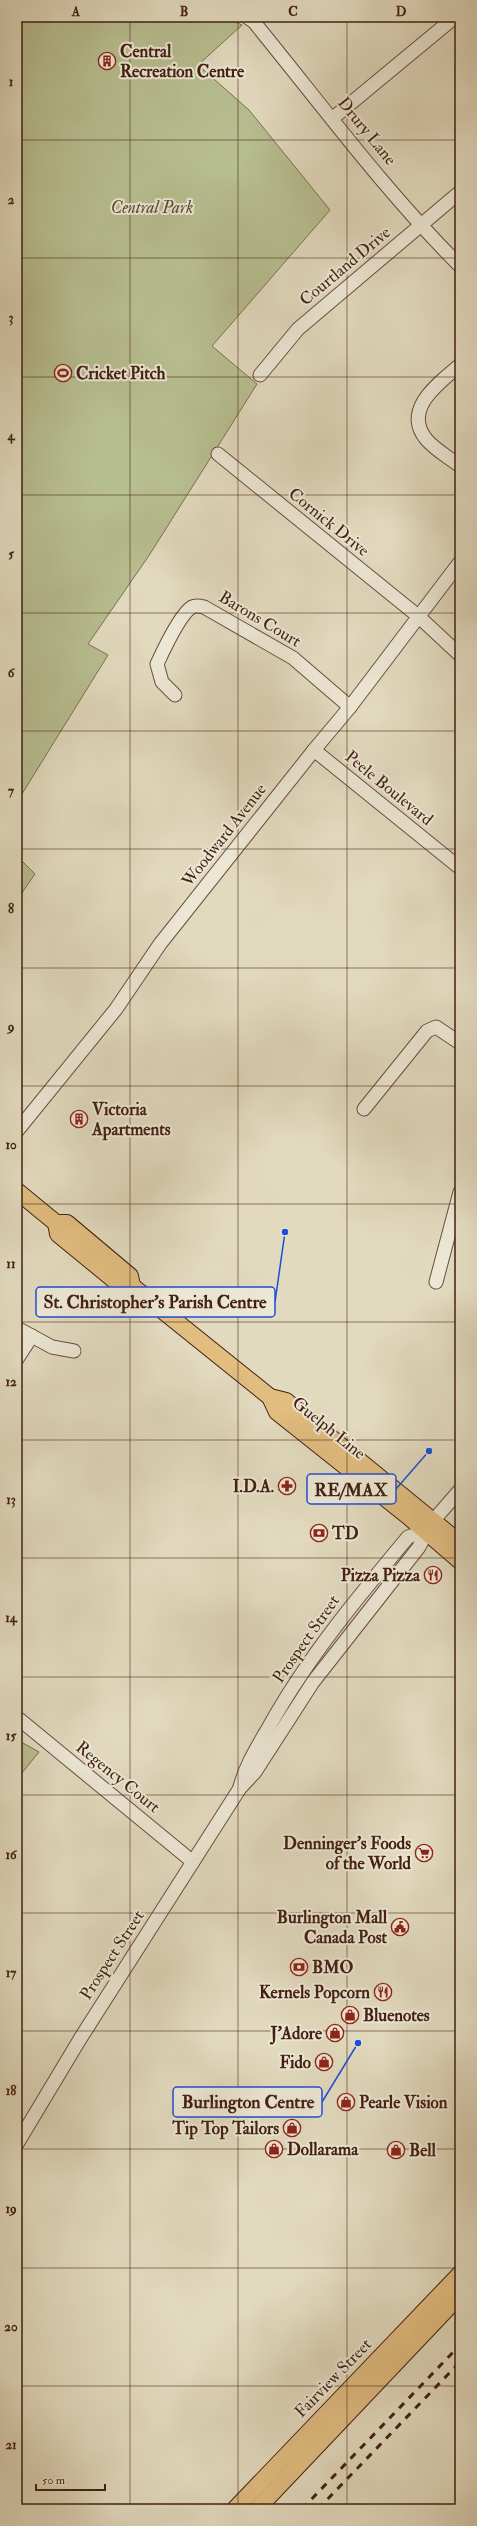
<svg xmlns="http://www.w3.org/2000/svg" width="477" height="2526" font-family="'IM FELL Double Pica',serif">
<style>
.green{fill:#b7be90;stroke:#7c6e50}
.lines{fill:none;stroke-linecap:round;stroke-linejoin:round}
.minor-casing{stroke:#6a4e3c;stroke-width:15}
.major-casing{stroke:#421f11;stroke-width:18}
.minor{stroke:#ece7d5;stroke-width:13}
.major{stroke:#e1bd80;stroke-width:16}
.rail{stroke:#421f11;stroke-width:3;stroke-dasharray:7 7;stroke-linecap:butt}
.grid{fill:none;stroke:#421f11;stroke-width:1;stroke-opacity:0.55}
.labels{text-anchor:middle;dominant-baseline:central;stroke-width:4;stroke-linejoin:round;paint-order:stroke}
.poi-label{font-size:17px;font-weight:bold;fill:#421f11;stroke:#ece7d5;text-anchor:start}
.street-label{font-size:17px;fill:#421f11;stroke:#ece7d5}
.park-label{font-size:17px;font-style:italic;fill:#5f4731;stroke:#ece7d5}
.leader{fill:none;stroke:#1d4ed8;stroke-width:1.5}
.callout-dot{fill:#1d4ed8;stroke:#ece7d5;stroke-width:1.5}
.callout{fill:#ece7d5;stroke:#1d4ed8;stroke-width:1.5}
.callout-label{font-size:18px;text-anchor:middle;font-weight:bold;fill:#421f11}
.neatline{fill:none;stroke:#421f11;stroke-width:1.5}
.grid-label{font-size:13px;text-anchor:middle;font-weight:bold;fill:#421f11}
</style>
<rect width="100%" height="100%" fill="#e2dabf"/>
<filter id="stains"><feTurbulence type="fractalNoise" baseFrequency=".005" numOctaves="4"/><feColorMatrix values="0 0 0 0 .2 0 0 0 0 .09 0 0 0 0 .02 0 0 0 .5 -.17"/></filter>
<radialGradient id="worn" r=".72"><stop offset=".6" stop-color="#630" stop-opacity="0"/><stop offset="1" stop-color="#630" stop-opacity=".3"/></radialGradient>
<g class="green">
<polygon points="17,17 225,17 242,25 198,65 249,110 330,210 212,346 257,384 150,554 88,644 108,655 17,802"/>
<polygon points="17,856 35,874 17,900"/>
<polygon points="17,1743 23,1743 39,1752 17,1779"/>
</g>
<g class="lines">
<defs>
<g id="minor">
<path d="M247,17L254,22C321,104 385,191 460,266"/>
<polyline points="333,118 455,17"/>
<path d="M460,365C439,383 402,409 426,439C435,450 450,458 460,466"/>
<polyline points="260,375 298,329 460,192"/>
<polyline points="218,454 418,616 460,655"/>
<path d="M175,695L162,682L157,664C163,651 180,614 192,607C196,605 200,606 204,607L293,658L350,707"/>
<polyline points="314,750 460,868"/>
<polyline points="364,1109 427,1031 436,1027 460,1043"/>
<polyline points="17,1131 116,1009 160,944 314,750 350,707 460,562"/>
<polyline points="436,1282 460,1192"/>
<polyline points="17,1328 52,1347 74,1351"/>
<polyline points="17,1359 32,1336"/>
<polyline points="19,1719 193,1862"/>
<path d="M240,1787C246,1764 258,1746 270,1725C308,1657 358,1597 408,1537L426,1531"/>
<polyline points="17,2144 80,2039 240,1788 255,1772 313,1682 419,1547 433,1521 460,1490"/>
</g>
<g id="major">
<polyline points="17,1191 56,1223 67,1223 130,1276 132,1286"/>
<polyline points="56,1223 58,1234 119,1284 132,1286 270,1397 286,1401 460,1543"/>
<polyline points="270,1397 277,1412 409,1517 460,1561"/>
<polyline points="235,2509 460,2274"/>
<polyline points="257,2509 460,2295"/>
</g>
</defs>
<use href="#minor" class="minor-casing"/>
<use href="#major" class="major-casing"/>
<use href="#minor" class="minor"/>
<use href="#major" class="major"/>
<g class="rail">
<polyline points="302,2509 460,2345"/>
<polyline points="318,2509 460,2362"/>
</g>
</g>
<path class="grid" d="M130,17V2509M238,17V2509M347,17V2509M17,140H460M17,258H460M17,377H460M17,495H460M17,613H460M17,731H460M17,849H460M17,968H460M17,1086H460M17,1204H460M17,1322H460M17,1440H460M17,1558H460M17,1677H460M17,1795H460M17,1913H460M17,2031H460M17,2149H460M17,2268H460M17,2386H460"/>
<defs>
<symbol id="building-ring" viewBox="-11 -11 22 22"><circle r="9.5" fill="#ece7d5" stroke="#8f2418" stroke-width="1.5"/><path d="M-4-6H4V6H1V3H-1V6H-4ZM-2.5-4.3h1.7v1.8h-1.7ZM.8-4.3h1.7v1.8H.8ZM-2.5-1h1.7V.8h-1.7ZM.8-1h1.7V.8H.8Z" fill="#8f2418"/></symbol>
<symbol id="stadium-ring" viewBox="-11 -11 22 22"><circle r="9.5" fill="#ece7d5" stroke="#8f2418" stroke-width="1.5"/><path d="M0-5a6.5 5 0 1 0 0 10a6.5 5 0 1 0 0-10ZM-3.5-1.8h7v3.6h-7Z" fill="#8f2418"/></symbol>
<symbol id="pharmacy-ring" viewBox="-11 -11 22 22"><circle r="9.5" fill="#ece7d5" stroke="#8f2418" stroke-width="1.5"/><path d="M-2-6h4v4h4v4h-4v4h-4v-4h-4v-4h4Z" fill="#8f2418"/></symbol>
<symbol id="bank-ring" viewBox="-11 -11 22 22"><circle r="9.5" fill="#ece7d5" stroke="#8f2418" stroke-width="1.5"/><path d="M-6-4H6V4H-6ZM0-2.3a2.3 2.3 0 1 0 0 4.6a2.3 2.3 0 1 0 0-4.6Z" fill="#8f2418"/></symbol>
<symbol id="restaurant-ring" viewBox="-11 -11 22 22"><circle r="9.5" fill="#ece7d5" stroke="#8f2418" stroke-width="1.5"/><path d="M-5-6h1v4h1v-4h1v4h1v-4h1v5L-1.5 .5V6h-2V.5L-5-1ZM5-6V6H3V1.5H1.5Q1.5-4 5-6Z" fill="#8f2418"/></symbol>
<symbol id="supermarket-ring" viewBox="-11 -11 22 22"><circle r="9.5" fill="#ece7d5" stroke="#8f2418" stroke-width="1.5"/><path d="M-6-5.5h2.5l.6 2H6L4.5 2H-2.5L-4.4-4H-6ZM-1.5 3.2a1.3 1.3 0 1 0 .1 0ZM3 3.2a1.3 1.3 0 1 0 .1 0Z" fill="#8f2418"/></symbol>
<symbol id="civic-ring" viewBox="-11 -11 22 22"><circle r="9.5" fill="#ece7d5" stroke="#8f2418" stroke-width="1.5"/><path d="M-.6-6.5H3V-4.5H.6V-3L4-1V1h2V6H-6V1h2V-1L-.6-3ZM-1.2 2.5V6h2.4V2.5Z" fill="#8f2418"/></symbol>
<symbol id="shop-ring" viewBox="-11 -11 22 22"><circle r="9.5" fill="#ece7d5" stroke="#8f2418" stroke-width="1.5"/><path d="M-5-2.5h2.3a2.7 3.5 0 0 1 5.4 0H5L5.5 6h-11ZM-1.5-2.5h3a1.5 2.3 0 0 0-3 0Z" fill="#8f2418"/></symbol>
</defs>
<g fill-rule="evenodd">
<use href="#building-ring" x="97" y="51" width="20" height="20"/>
<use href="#stadium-ring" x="53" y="363" width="20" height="20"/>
<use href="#building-ring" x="69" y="1109" width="20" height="20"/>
<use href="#pharmacy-ring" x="277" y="1476" width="20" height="20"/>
<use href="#bank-ring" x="309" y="1523" width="20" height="20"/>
<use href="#restaurant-ring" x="423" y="1565" width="20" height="20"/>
<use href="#supermarket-ring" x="414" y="1843" width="20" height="20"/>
<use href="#civic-ring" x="390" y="1917" width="20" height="20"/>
<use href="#bank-ring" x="289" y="1957" width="20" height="20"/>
<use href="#restaurant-ring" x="373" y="1982" width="20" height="20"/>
<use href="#shop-ring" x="340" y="2005" width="20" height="20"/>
<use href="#shop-ring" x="325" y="2023" width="20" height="20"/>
<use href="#shop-ring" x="314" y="2052" width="20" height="20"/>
<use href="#shop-ring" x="336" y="2092" width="20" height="20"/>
<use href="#shop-ring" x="282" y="2118" width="20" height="20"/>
<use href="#shop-ring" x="264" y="2139" width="20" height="20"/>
<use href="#shop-ring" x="386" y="2140" width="20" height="20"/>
</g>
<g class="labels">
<g class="poi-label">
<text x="120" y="51">Central<tspan x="120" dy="20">Recreation Centre</tspan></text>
<text x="76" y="373">Cricket Pitch</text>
<text x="92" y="1109">Victoria<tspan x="92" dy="20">Apartments</tspan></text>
<text x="274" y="1486" text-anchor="end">I.D.A.</text>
<text x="332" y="1533">TD</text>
<text x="420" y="1575" text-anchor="end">Pizza Pizza</text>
<text x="411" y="1843" text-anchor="end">Denninger's Foods<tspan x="411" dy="20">of the World</tspan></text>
<text x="387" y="1917" text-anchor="end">Burlington Mall<tspan x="387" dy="20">Canada Post</tspan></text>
<text x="312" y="1967">BMO</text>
<text x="370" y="1992" text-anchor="end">Kernels Popcorn</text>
<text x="363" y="2015">Bluenotes</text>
<text x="322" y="2033" text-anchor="end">J'Adore</text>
<text x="311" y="2062" text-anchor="end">Fido</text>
<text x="359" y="2102">Pearle Vision</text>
<text x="279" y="2128" text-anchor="end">Tip Top Tailors</text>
<text x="287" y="2149">Dollarama</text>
<text x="409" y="2150">Bell</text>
</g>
<g class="street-label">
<text transform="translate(367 131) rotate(51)">Drury Lane</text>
<text transform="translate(345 266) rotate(-40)">Courtland Drive</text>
<text transform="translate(329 522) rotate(39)">Cornick Drive</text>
<text transform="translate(260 619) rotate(31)">Barons Court</text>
<text transform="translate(389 788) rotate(39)">Peele Boulevard</text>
<text transform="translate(224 835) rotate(-52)">Woodward Avenue</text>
<text transform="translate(329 1428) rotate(39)">Guelph Line</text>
<text transform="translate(306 1639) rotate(-55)">Prospect Street</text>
<text transform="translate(118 1777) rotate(39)">Regency Court</text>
<text transform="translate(112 1955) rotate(-57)">Prospect Street</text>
<text transform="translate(333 2378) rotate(-46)">Fairview Street</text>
</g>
<g class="park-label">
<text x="152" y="207">Central Park</text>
</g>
</g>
<path class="leader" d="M285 1232L275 1302M429 1451L396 1489M358 2043L322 2102"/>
<g class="callout-dot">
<circle cx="285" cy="1232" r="4"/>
<circle cx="429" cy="1451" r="4"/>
<circle cx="358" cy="2043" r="4"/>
</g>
<g class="callout">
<rect x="36" y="1287" width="239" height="30" rx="4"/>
<rect x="307" y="1474" width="89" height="30" rx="4"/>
<rect x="173" y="2087" width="149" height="30" rx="4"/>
</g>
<g class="callout-label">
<text x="155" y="1308">St. Christopher's Parish Centre</text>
<text x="351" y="1496">RE/MAX</text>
<text x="248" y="2108">Burlington Centre</text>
</g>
<rect width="477" height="2526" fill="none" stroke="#e2dabf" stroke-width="44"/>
<path d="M36 2484v6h69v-6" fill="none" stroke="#421f11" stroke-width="2"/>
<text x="42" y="2484" font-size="12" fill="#421f11" stroke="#ece7d5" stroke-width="3" paint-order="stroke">50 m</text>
<rect x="22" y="22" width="433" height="2482" class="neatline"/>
<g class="grid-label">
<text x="76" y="16">A</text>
<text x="184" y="16">B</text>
<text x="293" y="16">C</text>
<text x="401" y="16">D</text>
<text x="11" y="86">1</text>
<text x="11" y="204">2</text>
<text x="11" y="322">3</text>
<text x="11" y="440">4</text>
<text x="11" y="558">5</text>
<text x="11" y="677">6</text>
<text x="11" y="795">7</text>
<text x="11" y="913">8</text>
<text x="11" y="1031">9</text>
<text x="11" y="1149">10</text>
<text x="11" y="1268">11</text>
<text x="11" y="1386">12</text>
<text x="11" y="1504">13</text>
<text x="11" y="1622">14</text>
<text x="11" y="1740">15</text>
<text x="11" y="1859">16</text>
<text x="11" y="1977">17</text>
<text x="11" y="2095">18</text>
<text x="11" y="2213">19</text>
<text x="11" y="2331">20</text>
<text x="11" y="2449">21</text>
</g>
<rect width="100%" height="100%" filter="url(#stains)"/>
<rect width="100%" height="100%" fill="url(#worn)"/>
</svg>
